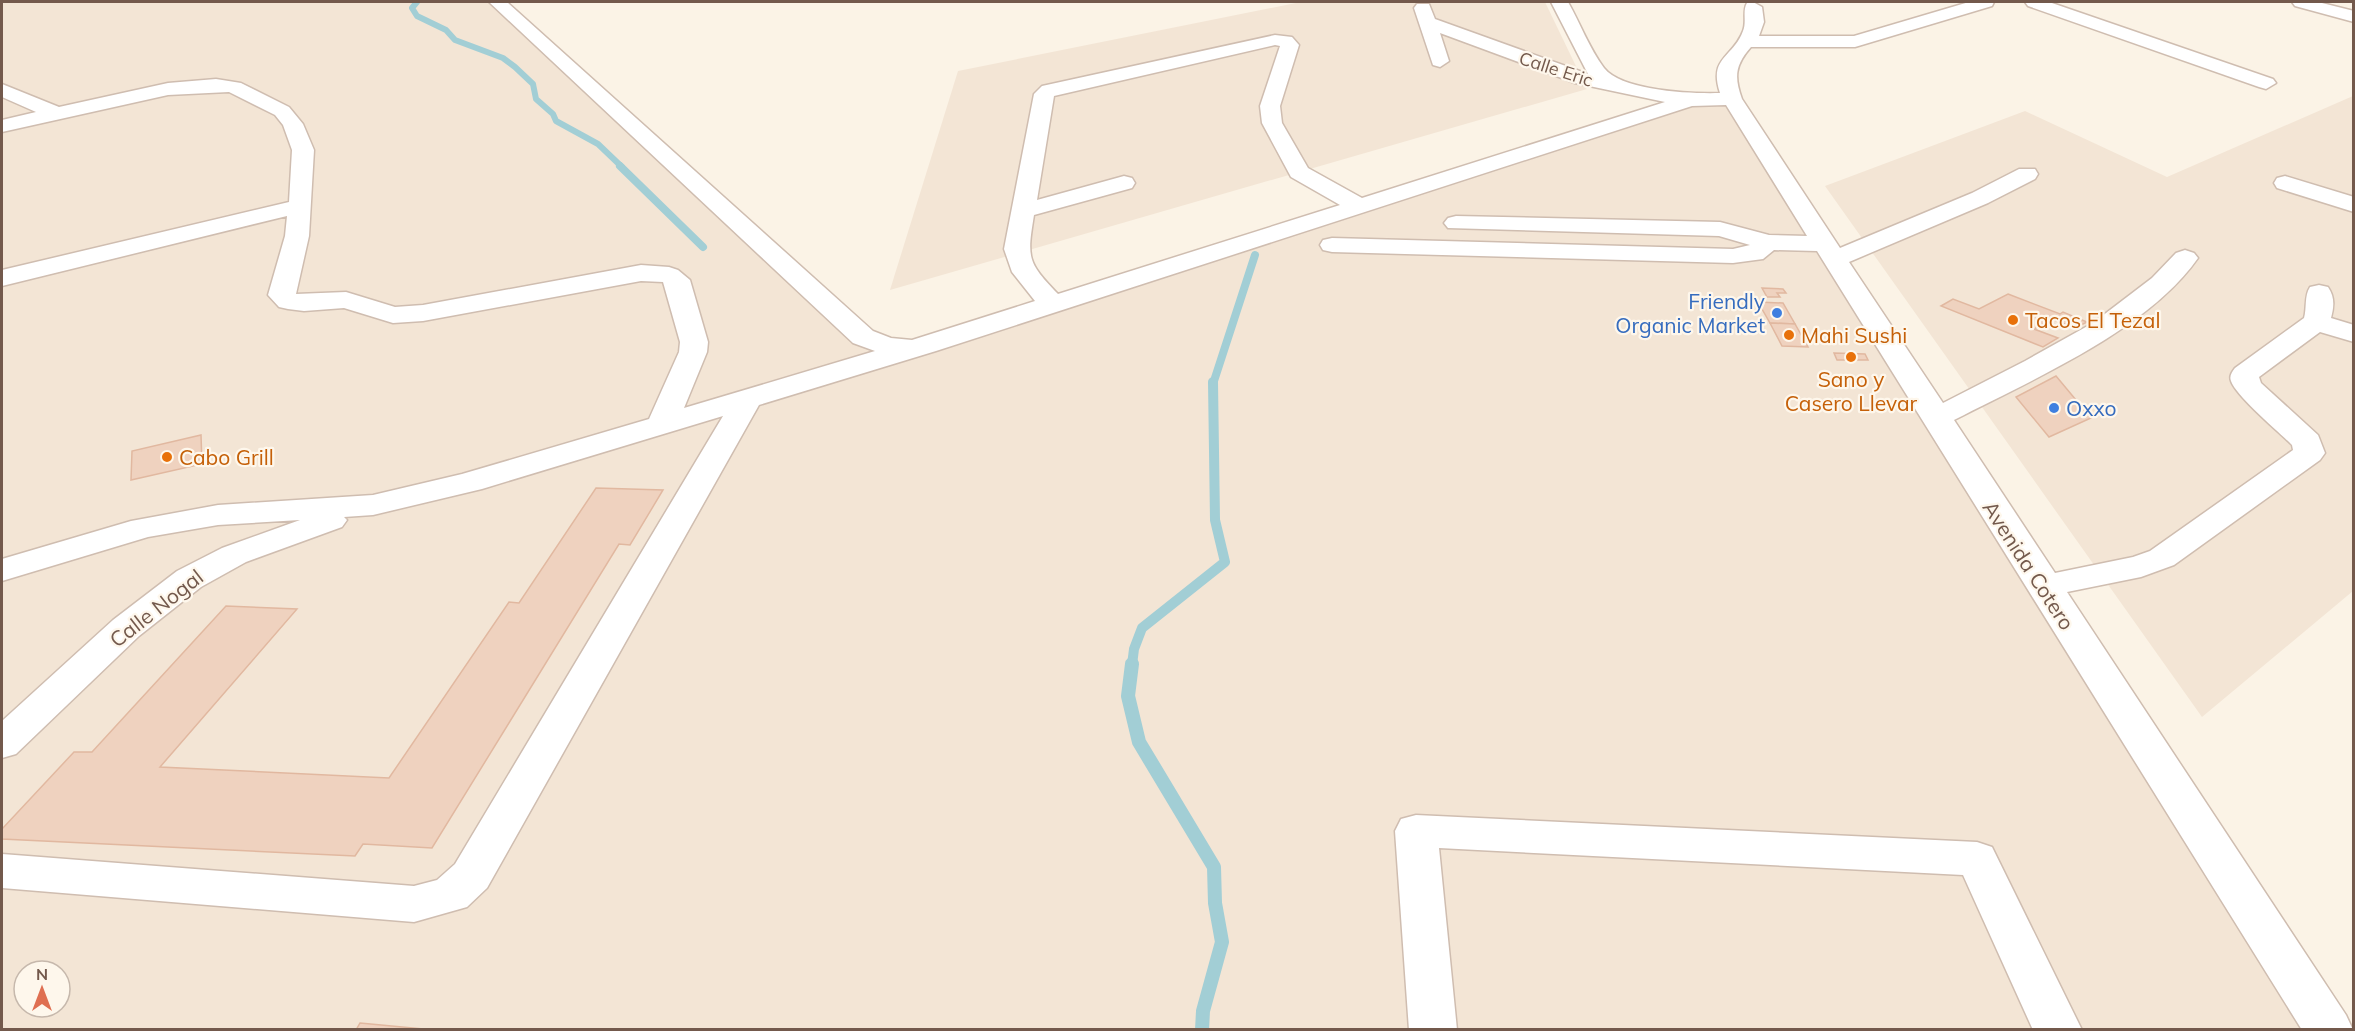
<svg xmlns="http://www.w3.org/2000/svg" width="2355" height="1031" font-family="Mulish,sans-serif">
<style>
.residential{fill:#f3e5d5;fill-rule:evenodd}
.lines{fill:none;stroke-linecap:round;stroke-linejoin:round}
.stream-far3{stroke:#a2ced5;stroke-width:6}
.stream-far2{stroke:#a2ced5;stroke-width:8}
.stream-far1{stroke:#a2ced5;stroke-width:10}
.stream{stroke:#a2ced5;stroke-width:14}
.building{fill:#efd2bf;stroke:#e1b8a0;stroke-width:1.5}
.minor-casing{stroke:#cfbdb0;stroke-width:3}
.minor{fill:#fff;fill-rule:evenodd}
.shop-dot{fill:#3f7fe0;stroke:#fef7ec;stroke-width:2}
.food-dot{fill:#e8710a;stroke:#fef7ec;stroke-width:2}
.labels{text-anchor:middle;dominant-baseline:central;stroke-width:4.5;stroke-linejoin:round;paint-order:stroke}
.far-street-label{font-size:18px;fill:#73594c;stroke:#fef7ec}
.shop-label{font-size:21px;fill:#366cbe;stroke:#fef7ec;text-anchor:end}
.food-label{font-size:21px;fill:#c56008;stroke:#fef7ec;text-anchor:start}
.street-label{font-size:21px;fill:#73594c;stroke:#fef7ec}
</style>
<rect width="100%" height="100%" fill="#fbf3e6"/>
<g class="residential">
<path d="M2,2H497L863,337L904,348L1690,100L1732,99L2329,1029L2,1030ZM24,971H60V1007H24Z"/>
<polygon points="1301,2 1545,2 1587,89 890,290 958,71"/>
<polygon points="2353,96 2353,591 2202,717 1825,186 2025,111 2167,177"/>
</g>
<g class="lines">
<polyline class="stream-far3" points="417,2 412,8 417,16 446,30 455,40 503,58 515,67 533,84 536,99 553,114 556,121 598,144 622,167"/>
<g class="stream-far2">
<polyline points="620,166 703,247"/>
<polyline points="1213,384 1255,255"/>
</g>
<polyline class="stream-far1" points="1132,665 1134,649 1142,628 1225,562 1215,520 1213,382"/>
<polyline class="stream" points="1132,664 1128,696 1139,742 1214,867 1215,903 1222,942 1203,1011 1202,1030"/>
</g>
<g class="building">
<polygon points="1762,288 1783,289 1786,293 1777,293 1780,297 1767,297"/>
<polygon points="2008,294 2060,314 2063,312 2087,322 2075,328 2052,319 2034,329 2058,338 2043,347 1941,306 1953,299 1979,309"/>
<polygon points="1758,302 1783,303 1795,324 1770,323"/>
<polygon points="1770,323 1795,324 1808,347 1782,346"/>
<polygon points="1834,353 1865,354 1868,360 1837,360"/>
<polygon points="2056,376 2091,418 2049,437 2016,397"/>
<polygon points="201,435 202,464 131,480 132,451"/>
<polygon points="596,488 663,490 630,545 619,544 432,848 363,844 355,856 2,839 2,829 74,752 92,752 226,606 297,609 160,767 389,778 509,602 519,603"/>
<polygon points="360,1023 434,1030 356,1030"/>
</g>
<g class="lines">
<defs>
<g id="minor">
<path d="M489,2H507L873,331L891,338L912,340L1035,301L1012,272L1004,249L1034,94L1042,86L1275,35L1292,37L1299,45L1280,106L1282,123L1308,168L1362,198L1665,102L1575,83L1440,33L1449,61L1440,67L1433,65L1414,8L1417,4H1429L1435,19L1588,74L1551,2H1568C1580,23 1589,48 1604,68C1622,91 1692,94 1720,93C1708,57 1733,58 1743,31C1747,22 1742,11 1747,3L1753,2L1762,7L1764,22L1759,36H1854L1969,2H1994L1992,6L1855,47H1751C1735,65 1734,77 1742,99L1840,248L1972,193L2019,169H2035L2038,174L2035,179L1988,203L1849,262L1943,403L2025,361L2093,323L2152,278L2176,253L2185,250L2194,253L2198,258C2147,331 2031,380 1954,420L2055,573L2133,557L2150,551L2293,450L2292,445C2279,432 2236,396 2231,381C2229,376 2232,372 2235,368L2304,318C2307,308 2304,296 2310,287L2319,285L2328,287C2335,297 2334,307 2331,318L2354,325V342L2320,332L2259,377L2261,383L2318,435L2325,453L2320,460L2174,565L2141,577L2067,592L2346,1015L2353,1030H2302L1817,251L1774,250L1763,259L1733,263L1332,252L1323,250L1320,245L1323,240L1332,238L1733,249L1750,245L1719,236L1448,228L1444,223L1448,218L1456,216L1720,222L1769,235L1807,236L1726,105L1692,106L936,351L759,405L487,888L467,907L414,922L2,888V854L414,886L437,880L455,864L723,416L482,489L373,515L344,517L347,520L342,527L246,562L201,587L139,636L16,754L2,758V721L113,620L177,571L222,548L300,520L218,525L148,537L2,581V559L131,521L218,505L373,495L462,474L649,419L679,352L680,342L663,282L641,281L423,321L393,323L344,308L304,311L288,309L279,307L268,295L285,236L287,216L2,286V270L289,202L292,150L283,125L275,115L229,92L168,95L2,132V120L36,112L2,97V84L59,107L168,83L216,79L241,83L289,107L303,124L314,150L309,236L296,294L346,292L395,307L423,305L641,265L669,267L678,270L690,280L708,342L707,352L684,408L875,351L853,343ZM1275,45L1280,46L1260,106L1262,123L1291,177L1340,205L1058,294C1027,262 1027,258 1034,215L1132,188L1135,183L1132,178L1124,176L1037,200L1054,96Z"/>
<polygon points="2025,2 2049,2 2273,79 2276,83 2266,89 2259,87 2028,6"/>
<polygon points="2292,2 2318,2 2354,11 2354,22 2295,6"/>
<polygon points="2285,176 2354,197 2354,212 2277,188 2274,183 2277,178"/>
<polygon points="1416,815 1977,842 1992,847 2082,1030 2033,1030 1963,875 1439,848 1457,1030 1409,1030 1395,831 1401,819"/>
</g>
</defs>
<use href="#minor" class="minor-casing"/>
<use href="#minor" class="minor"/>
</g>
<g class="shop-dot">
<circle cx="1777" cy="313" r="6"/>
<circle cx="2054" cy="408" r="6"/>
</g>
<g class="food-dot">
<circle cx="2013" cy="320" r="6"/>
<circle cx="1789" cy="335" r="6"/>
<circle cx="1851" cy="357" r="6"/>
<circle cx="167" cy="457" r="6"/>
</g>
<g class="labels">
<g class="far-street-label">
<text transform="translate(1556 69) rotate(18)">Calle Eric</text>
</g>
<g class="shop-label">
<text x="1765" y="301">Friendly<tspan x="1765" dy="24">Organic Market</tspan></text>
<text x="2066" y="408" text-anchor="start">Oxxo</text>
</g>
<g class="food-label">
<text x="2025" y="320">Tacos El Tezal</text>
<text x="1801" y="335">Mahi Sushi</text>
<text x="1851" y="379" text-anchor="middle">Sano y<tspan x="1851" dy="24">Casero Llevar</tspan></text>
<text x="179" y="457">Cabo Grill</text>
</g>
<g class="street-label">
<text transform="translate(2029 565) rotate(57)">Avenida Cotero</text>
<text transform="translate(156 608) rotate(-38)">Calle Nogal</text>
</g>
</g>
<rect width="2355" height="1031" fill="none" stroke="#73594c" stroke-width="6"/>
<g transform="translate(42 989)"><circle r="28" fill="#fef7ec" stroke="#c6b8ac" stroke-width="1.5"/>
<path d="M0-4.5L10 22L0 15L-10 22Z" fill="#df6f51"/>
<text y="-9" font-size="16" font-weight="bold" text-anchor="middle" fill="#73594c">N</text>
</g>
</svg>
